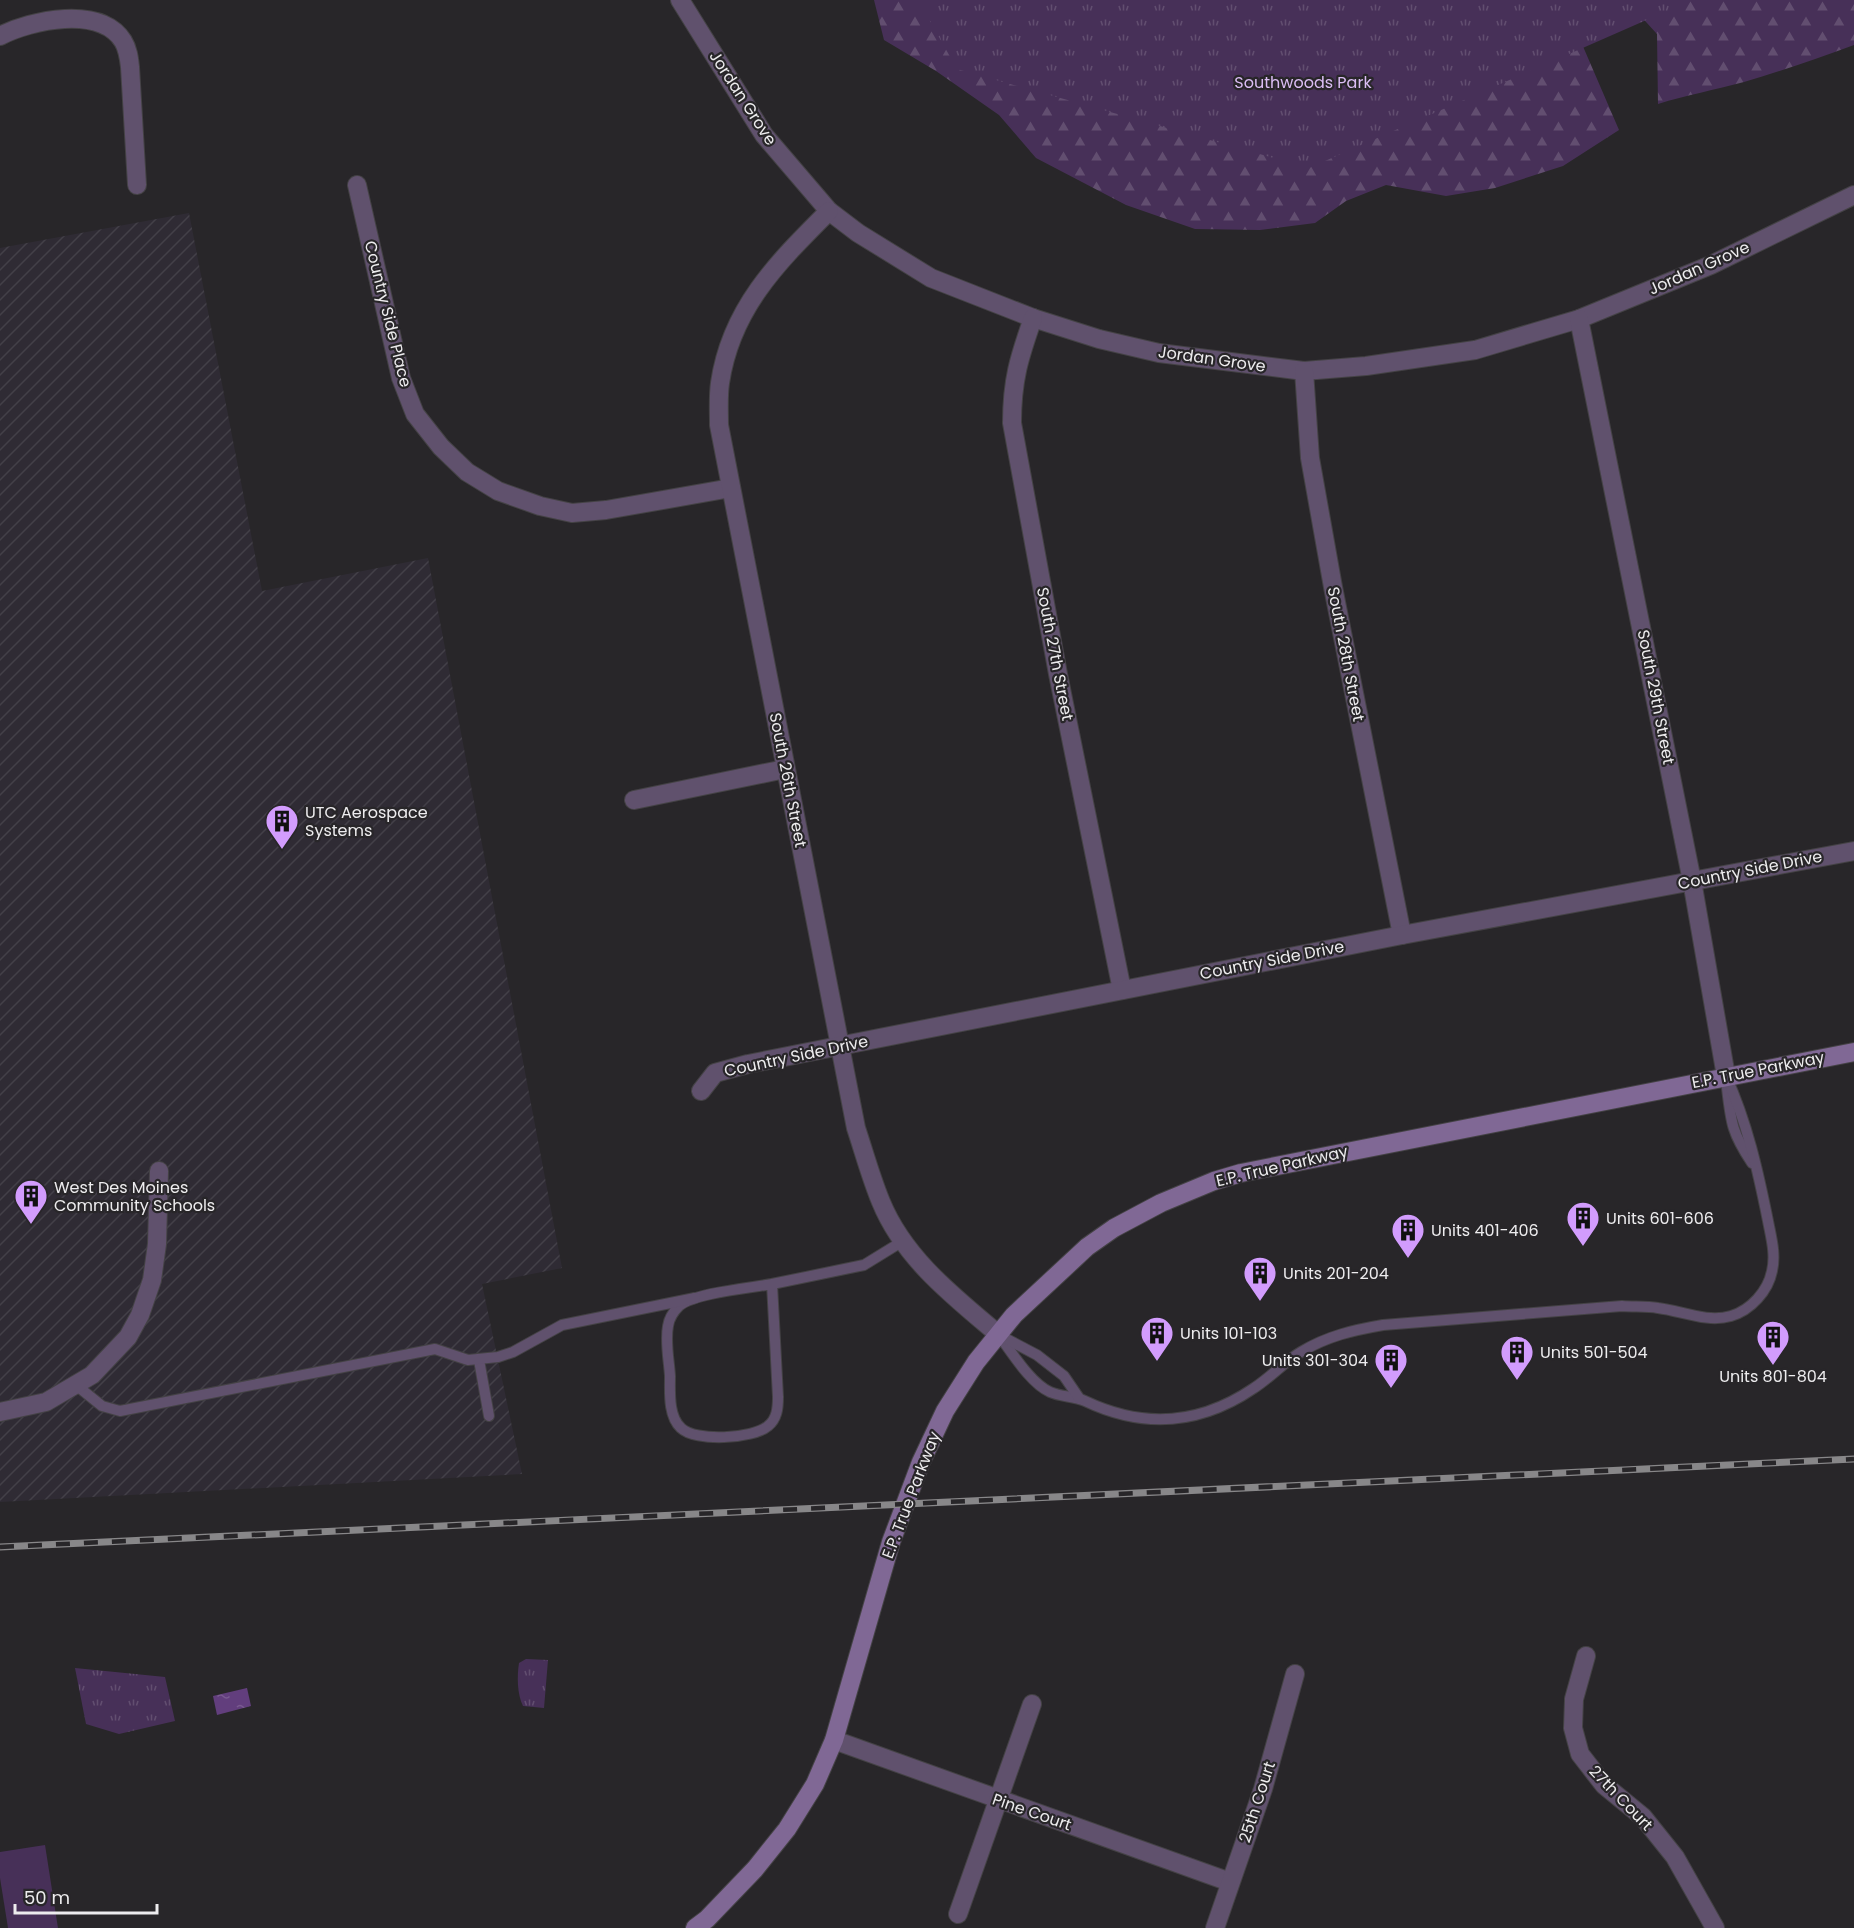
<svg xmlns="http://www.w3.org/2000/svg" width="1854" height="1928" font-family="Poppins,sans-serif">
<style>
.industrial{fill:url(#industrial-furrows)}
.forest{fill:url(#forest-firs)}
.park{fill:url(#park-tufts)}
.garden{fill:#473058}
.water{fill:url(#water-ripples)}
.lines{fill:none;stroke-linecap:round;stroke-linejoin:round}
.service-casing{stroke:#444245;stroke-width:12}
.minor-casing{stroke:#444245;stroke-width:20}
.secondary-casing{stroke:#444245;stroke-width:20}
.service{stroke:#60516d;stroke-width:10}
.minor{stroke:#60516d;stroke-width:18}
.secondary{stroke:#806895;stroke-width:18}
.rail-casing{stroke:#888789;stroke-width:7}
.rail{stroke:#282629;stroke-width:4.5;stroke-dasharray:14;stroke-linecap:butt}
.labels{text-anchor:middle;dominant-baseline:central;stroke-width:4.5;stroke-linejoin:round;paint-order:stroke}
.park-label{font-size:16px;fill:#dbbdf4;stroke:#282629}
.street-label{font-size:16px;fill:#edecee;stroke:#282629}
.poi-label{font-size:16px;fill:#edecee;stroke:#282629;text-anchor:start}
</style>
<defs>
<pattern id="industrial-furrows" width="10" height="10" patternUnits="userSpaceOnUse" patternTransform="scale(1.5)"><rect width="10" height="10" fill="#2f2b34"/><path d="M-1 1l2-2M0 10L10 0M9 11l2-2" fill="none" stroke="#434048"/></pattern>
<pattern id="forest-firs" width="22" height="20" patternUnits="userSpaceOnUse" patternTransform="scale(1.5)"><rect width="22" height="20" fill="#473058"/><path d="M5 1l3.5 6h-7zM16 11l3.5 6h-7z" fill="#624e70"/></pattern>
<pattern id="park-tufts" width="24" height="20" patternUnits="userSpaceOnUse" patternTransform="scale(1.5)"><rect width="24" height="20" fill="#473058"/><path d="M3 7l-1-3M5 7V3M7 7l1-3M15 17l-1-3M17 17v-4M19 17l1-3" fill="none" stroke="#624e70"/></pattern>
<pattern id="water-ripples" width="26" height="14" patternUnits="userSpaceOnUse" patternTransform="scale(1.5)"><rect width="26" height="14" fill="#623e7d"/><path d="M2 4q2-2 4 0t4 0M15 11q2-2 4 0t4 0" fill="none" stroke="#795a90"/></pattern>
</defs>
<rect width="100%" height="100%" fill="#282629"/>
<polygon class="industrial" points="189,213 262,591 428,558 562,1268 482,1284 522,1474 0,1502 0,248"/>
<g class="forest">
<polygon points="874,0 1563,0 1619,130 1563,166 1495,188 1446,196 1386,185 1346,201 1315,223 1260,230 1195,229 1126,205 1036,158 999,115 936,71 884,40"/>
<path d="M1626,0H1854V45C1817,59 1781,71 1744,82C1715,90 1686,95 1658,104L1657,34Z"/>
</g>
<g class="park">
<polygon points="918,0 1692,0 1309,168 957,69"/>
<path d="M526,1659L548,1660L544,1708L523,1706C517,1694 517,1676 519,1663Z"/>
<polygon points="75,1668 165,1677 175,1721 119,1734 86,1724"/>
</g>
<polygon class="garden" points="45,1845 58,1928 8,1928 0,1878 0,1852"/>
<polygon class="water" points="247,1688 251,1706 217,1715 213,1696"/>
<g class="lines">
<defs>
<g id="service">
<path d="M1727,1088C1731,1123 1732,1133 1752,1163"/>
<path d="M772,1284C750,1288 694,1293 679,1306C674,1311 669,1319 668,1326C665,1342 669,1360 670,1376C670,1392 668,1416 681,1428C695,1442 753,1439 768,1426C777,1419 778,1408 778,1397L772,1284L864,1265L903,1241"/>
<path d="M998,1334C1011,1351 1030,1383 1050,1392C1061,1397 1074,1396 1085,1401C1144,1429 1200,1425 1254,1388C1271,1377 1284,1362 1301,1352C1327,1336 1354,1330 1383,1325L1622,1306C1634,1307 1646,1306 1658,1308C1682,1311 1707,1323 1731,1316C1751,1310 1768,1291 1772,1271C1776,1254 1771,1237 1768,1221C1758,1171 1747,1122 1726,1076"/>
<polyline points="1001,1336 1037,1355 1064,1376 1079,1398"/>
<polyline points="479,1360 489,1416"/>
<polyline points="76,1385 102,1406 120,1411 435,1349 468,1360 498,1357 513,1352 562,1325 695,1298"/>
</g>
<g id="minor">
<polyline points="680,0 764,135 829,211 858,233 931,278 1033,318 1099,339 1159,353 1304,371 1366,366 1475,350 1579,319 1711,265 1854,195"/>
<path d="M0,36C31,20 100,5 123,41C128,49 129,58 130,67L137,185"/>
<polyline points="357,185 401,378 415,414 441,447 467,472 498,491 540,506 572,513 606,510 731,488"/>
<path d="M829,211C778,262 731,308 720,383C718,397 719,411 719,425L856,1128C864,1152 871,1178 881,1202C904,1258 953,1296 998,1334"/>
<path d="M1033,318C1019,358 1012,380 1012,423L1058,674L1122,990"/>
<polyline points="1579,319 1692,881 1726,1076"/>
<polyline points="1304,371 1310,458 1333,587 1402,935"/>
<polyline points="634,800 785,769"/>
<polyline points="701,1091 715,1073 748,1064 1402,935 1854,851"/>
<polyline points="0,1412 46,1402 92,1375 128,1337 140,1315 152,1280 157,1244 159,1171"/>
<polyline points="1586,1656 1574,1699 1573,1728 1580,1754 1604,1785 1643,1817 1675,1857 1715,1928"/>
<polyline points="834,1740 1230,1882"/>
<polyline points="958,1914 1032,1704"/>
<polyline points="1215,1928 1263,1789 1295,1674"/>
</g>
<polyline id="secondary" points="695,1928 707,1919 755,1869 787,1829 815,1784 834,1740 891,1542 921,1462 945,1411 976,1362 1014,1315 1087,1247 1114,1228 1161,1203 1214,1181 1241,1173 1854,1052"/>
</defs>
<use href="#service" class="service-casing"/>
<use href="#minor" class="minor-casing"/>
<use href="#secondary" class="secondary-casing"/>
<use href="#service" class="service"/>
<use href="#minor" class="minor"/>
<use href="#secondary" class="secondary"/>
<defs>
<polyline id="rail" points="0,1547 1854,1459"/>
</defs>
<use href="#rail" class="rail-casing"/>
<use href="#rail" class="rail"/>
</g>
<defs>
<symbol id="building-pin" viewBox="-11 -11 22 30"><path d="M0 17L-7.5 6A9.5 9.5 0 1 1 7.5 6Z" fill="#d29cfd" stroke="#282629"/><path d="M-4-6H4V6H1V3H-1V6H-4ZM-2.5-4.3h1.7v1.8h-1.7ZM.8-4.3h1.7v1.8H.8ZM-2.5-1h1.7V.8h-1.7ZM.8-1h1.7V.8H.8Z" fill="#111"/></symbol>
</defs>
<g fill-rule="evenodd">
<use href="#building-pin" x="263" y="802" width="38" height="52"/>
<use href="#building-pin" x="12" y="1177" width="38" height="52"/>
<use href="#building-pin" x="1564" y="1199" width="38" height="52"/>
<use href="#building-pin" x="1389" y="1211" width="38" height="52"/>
<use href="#building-pin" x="1241" y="1254" width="38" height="52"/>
<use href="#building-pin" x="1138" y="1314" width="38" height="52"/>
<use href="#building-pin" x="1754" y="1318" width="38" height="52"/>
<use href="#building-pin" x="1498" y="1333" width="38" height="52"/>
<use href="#building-pin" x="1372" y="1341" width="38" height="52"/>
</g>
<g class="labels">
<g class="park-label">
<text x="1303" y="82">Southwoods Park</text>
</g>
<g class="street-label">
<text transform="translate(743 98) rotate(57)">Jordan Grove</text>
<text transform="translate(1699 268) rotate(-24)">Jordan Grove</text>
<text transform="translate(388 314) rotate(76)">Country Side Place</text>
<text transform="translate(1212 359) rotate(8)">Jordan Grove</text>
<text transform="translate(1055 654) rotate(79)">South 27th Street</text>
<text transform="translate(1346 654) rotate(79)">South 28th Street</text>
<text transform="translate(1656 697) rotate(79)">South 29th Street</text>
<text transform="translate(788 780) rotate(79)">South 26th Street</text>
<text transform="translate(1750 870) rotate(-11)">Country Side Drive</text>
<text transform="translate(1272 960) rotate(-11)">Country Side Drive</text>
<text transform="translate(796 1056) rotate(-12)">Country Side Drive</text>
<text transform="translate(1758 1070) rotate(-11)">E.P. True Parkway</text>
<text transform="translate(1282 1166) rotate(-13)">E.P. True Parkway</text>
<text transform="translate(911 1495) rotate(-69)">E.P. True Parkway</text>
<text transform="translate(1621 1798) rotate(46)">27th Court</text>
<text transform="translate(1257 1802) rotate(-72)">25th Court</text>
<text transform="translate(1032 1812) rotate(19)">Pine Court</text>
</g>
<g class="poi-label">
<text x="305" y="812">UTC Aerospace<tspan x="305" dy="18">Systems</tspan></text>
<text x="54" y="1187">West Des Moines<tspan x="54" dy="18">Community Schools</tspan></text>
<text x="1606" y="1218">Units 601-606</text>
<text x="1431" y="1230">Units 401-406</text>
<text x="1283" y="1273">Units 201-204</text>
<text x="1180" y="1333">Units 101-103</text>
<text x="1540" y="1352">Units 501-504</text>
<text x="1368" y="1360" text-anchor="end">Units 301-304</text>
<text x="1773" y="1376" text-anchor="middle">Units 801-804</text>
</g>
</g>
<path d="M15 1904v9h142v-9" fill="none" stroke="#edecee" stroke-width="3"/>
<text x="24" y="1904" font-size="18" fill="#edecee" stroke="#282629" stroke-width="4.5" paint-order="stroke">50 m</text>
</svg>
